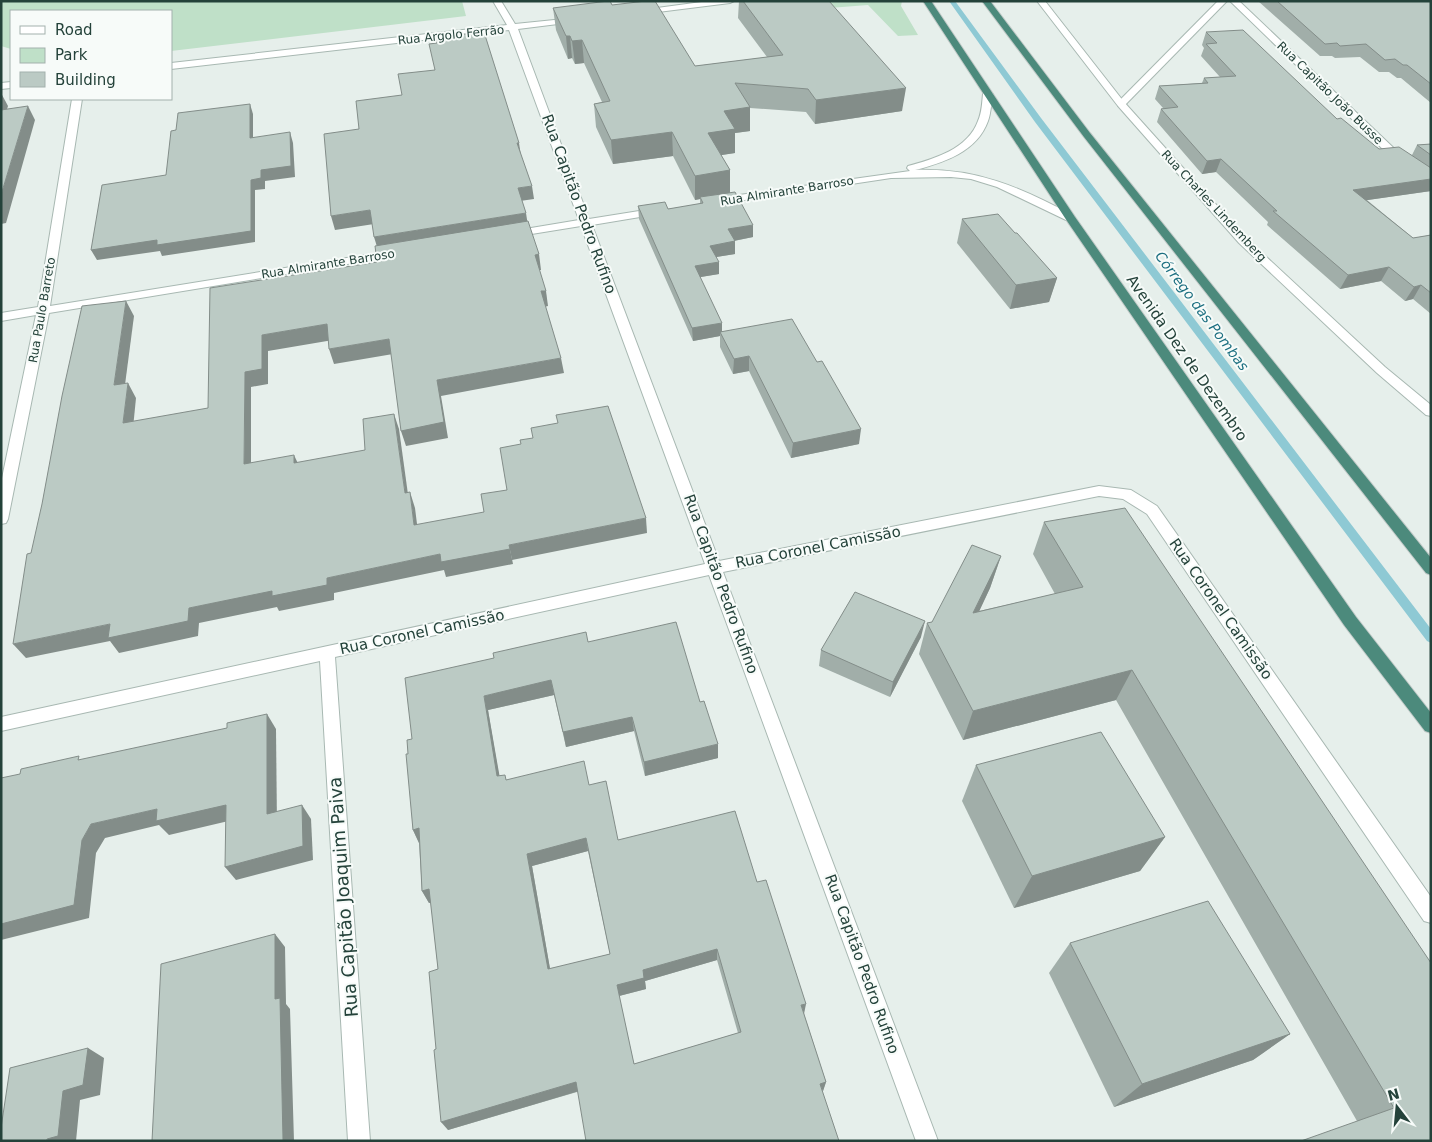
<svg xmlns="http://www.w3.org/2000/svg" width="1432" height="1142" font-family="'DejaVu Sans',sans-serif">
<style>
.green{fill:#bfe0c8}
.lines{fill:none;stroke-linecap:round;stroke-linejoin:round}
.stream{fill:#8ec9d4;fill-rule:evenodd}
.minor-casing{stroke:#a8b8b2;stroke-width:2}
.tertiary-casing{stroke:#a8b8b2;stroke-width:2}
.trunk-casing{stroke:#c2cac8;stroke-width:2}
.minor{fill:#fff;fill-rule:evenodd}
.tertiary{fill:#fff;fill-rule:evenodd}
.trunk{fill:#4c8a7c;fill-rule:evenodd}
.wall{fill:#a1aea9;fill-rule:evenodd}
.shaded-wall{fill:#838d89}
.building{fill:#bbcac4;stroke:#838d89;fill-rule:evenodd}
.labels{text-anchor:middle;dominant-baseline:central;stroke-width:4;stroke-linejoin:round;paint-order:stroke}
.far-street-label{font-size:12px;fill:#24423a;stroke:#f7fbf9}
.far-water-label{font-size:14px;font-style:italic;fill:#1c6f80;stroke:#f7fbf9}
.street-label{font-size:15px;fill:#24423a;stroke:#f7fbf9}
.near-street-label{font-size:18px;fill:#24423a;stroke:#f7fbf9}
</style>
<rect width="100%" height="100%" fill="#e6efeb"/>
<g class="green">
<polygon points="1,1 462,1 466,16 171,51 171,11 11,11 11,49 1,46"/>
<polygon points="902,1 901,6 918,35 898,36 868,5 829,8 823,2"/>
</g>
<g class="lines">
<polygon class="stream" points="949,1 955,1 1041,118 1431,629 1431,643 1427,641 1035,122"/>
<defs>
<g id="minor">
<polygon points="493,1 501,1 515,24 574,18 578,20 574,22 518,29 589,219 658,208 663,211 658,214 592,225 719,561 1099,486 1131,490 1157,506 1431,897 1431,923 1424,921 1147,514 1123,499 1099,496 723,572 938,1141 916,1141 709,575 335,657 370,1141 348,1141 320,661 1,731 1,717 705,564 581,226 513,237 508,234 513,231 579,220 509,30 171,69 171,63 507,25"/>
<polygon points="709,1 734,1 730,3 642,14 638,12 642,10"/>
<polygon points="1218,1 1227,1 1124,106 1118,106 1118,102"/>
<polygon points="1230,1 1239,1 1400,154 1431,176 1431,184 1392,158"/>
<polygon points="11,82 11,88 1,89 1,83"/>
<path d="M988,91L993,94C991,103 991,113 988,121C977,152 943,163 915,170C977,168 1020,187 1074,216L1075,218L1074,220H1066L997,187L971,179L951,177L891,178L718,204L713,201L714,199L732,196L910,171L907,168L908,166C934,159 968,149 978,121C982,112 982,103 983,94Z"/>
<polygon points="72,99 82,99 50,306 396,250 402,253 396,256 49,313 8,519 6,523 1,524 1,483 36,315 1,321 1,313 38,307"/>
</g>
<polygon id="tertiary" points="1037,1 1045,1 1124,102 1247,239 1385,367 1431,405 1431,416 1426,415 1377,373 1239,243 1118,106"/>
<g id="trunk">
<polygon points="923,1 931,1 1075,217 1356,617 1431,713 1431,733 1425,731 1344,625 1065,218"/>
<polygon points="982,1 990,1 1090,133 1431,558 1431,575 1426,573 1084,137"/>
</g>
</defs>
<use href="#minor" class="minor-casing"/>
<use href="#tertiary" class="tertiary-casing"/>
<use href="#trunk" class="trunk-casing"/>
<use href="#minor" class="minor"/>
<use href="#tertiary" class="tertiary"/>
<use href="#trunk" class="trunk"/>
</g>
<g class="wall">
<polygon points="739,1 829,1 902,111 815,124 806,112 750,108 750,131 735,133 735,153 721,155 730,170 730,193 753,237 734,241 735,254 716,257 719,274 700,277 722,331 859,444 791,458 749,371 733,374 720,347 720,336 693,341 639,219 638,206 668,209 700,204 700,199 695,200 673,156 613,164 596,127 594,104 602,102 584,63 575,64 572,58 568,59 556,30 553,8 612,5 695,66 767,57 738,18"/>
<polygon points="1258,1 1431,1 1431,103 1401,78 1397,78 1389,72 1379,72 1360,57 1335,58 1332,56 1320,56"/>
<polygon points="1206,32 1337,119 1379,149 1412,155 1417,145 1431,144 1431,191 1367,200 1413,238 1431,235 1431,314 1413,299 1405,301 1381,281 1340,289 1267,225 1268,222 1216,172 1202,174 1157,122 1161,109 1163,108 1155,99 1159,86 1202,83 1204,78 1220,77 1201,56 1204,48 1202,45"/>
<polygon points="962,219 1015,233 1057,278 1049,302 1010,309 957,243"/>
<polygon points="1044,522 1431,1141 1357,1121 1116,700 963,740 919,654 927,623 932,622 1001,556 990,588 979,611 1055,594 1033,554"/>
<polygon points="921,637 890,697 819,666 821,650"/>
<path d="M588,642L718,758L645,776L634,731L566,747L554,695L488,710L499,776L506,780L589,785L618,840L757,882L804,1014L826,1082L823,1091L577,1092L448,1130L436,1049L438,969L431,903H429L422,891L419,843L413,830L408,754L412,739ZM588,851L610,954L550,969L532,866ZM717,960L738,1033L634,1064L619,996L646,989L645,981Z"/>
<polygon points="976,765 1165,837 1140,871 1014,908 962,801"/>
<polygon points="1070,943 1290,1034 1253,1060 1114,1107 1049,973"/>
</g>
<g class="shaded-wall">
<polygon points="566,36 570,36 572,58 568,59"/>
<polygon points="582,40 584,63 575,64 572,41"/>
<polygon points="906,88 902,111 815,124 816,100"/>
<polygon points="1,93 8,106 2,125 1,124"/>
<polygon points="250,104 253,114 253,149 250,138"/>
<polygon points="28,106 35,120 6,223 1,224 1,195"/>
<polygon points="750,107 750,131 735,133 735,153 709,157 708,133 724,111"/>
<polygon points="290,132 293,143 295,177 265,181 265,189 255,190 255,242 162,256 160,251 97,260 91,250 251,180"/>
<polygon points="672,132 673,156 613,164 611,140"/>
<polygon points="517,143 519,143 521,156"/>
<polygon points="1221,159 1216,172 1202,174 1207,161"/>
<polygon points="730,170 730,195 700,197 700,199 695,200 695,176"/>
<polygon points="1431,179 1431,191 1347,203 1353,190"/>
<polygon points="532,186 534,199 520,201 518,188"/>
<polygon points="370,210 374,224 335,230 331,216"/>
<polygon points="526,213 528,226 378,250 374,237"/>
<polygon points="753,225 753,237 728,242 728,229"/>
<polygon points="735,241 735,254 710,258 710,246"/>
<polygon points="539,254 541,270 537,270 535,255"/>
<polygon points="719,262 719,274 695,278 695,266"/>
<polygon points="1389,267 1381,281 1340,289 1348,275"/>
<polygon points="1057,278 1049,302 1010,309 1016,285"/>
<polygon points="1421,285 1413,299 1405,301 1414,287"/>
<polygon points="541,291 546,291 548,306 544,307"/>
<polygon points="126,301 134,316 123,400 114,385"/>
<polygon points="722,323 722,336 720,332 720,336 693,341 692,328"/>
<polygon points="327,324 333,340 268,351 268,384 251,387 251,480 244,464 245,372 262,335"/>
<polygon points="389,339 393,354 334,364 329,349"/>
<polygon points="749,356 749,371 733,374 734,359"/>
<polygon points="561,358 564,373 441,396 448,438 406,446 401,431 437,380"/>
<polygon points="128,383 136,398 132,438 123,423"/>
<polygon points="394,414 399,429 410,509 405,493"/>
<polygon points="861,429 859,444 791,458 793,443"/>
<polygon points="294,455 301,470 294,463"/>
<polygon points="410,492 415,508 419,540 414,525"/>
<polygon points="646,518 647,533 512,560 509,545"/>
<polygon points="510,549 513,564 446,577 444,570 334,593 334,600 279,611 277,607 199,623 198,636 119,653 110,641 26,658 13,644 189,608 327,578 440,554"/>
<polygon points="1001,556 990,588 964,644 973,613"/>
<polygon points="925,621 921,637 890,697 893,682"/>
<polygon points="1132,670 1116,700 963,740 973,711"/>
<polygon points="551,680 554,695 488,710 502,790 497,776 484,696"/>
<polygon points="267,714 276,729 277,827 267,814"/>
<polygon points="632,717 634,731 566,747 563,732"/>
<polygon points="718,744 718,758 645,776 644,762"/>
<polygon points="226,805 237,819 169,835 159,825 105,838 96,853 89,918 1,940 1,924 82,840 91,824 157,809"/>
<polygon points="302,805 311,819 313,860 236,880 225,867"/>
<polygon points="419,828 419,843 413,830"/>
<polygon points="1165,837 1140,871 1014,908 1032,876"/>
<polygon points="586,838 588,851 532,866 552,980 548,969 527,854"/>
<polygon points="429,889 435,901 429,903 422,891"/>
<polygon points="275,934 285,947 286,1004 290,1009 294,1141 283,1141 275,999"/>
<polygon points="717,949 717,960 645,981 646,989 619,996 617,985 643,970"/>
<polygon points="806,1004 804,1014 801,1005"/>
<polygon points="1290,1034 1253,1060 1114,1107 1142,1084"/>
<polygon points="88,1048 104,1058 100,1095 80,1100 76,1141 47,1141 63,1091"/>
<polygon points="576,1082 579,1091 448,1130 441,1122"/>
<polygon points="826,1082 823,1091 820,1084"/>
</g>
<g class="building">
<polygon points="608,1 610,1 612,5 646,1 655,1 695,66 783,55 743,1 829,1 906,88 816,100 808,89 735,83 750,107 724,111 735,129 708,133 730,170 695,176 672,132 611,140 594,104 610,101 582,40 572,41 570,36 566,36 553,8"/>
<polygon points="1277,1 1431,1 1431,84 1407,65 1403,65 1395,59 1385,60 1366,44 1340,46 1337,43 1325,44"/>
<polygon points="1243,30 1337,119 1341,118 1379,149 1399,147 1431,168 1431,179 1353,190 1413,238 1431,235 1431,293 1421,285 1414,287 1389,267 1348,275 1273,211 1277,211 1221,159 1207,161 1161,109 1178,107 1159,86 1208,83 1204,78 1236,76 1206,44 1217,43 1206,32"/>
<polygon points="484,32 519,143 517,143 532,186 518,188 526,213 374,237 370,210 331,216 324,134 359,129 356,101 402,95 398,74 435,70 429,44 437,43 436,37"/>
<polygon points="250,104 250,138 290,132 291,166 261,170 261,178 251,180 251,231 157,245 157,240 91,250 102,185 166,175 171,131 176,130 178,113"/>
<polygon points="28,106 1,195 1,110"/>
<polygon points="1431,144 1431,155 1417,145"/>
<polygon points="735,192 753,225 728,229 735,241 710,246 719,262 695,266 722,323 692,328 638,206 665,202 668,209 703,203 700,197"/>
<polygon points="998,214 1015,233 1017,233 1057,278 1016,285 962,219"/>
<polygon points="528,221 539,254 535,255 546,291 541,291 561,358 437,380 444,422 401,431 389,339 329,349 327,324 262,335 262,369 245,372 244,464 294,455 294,463 365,450 363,419 394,414 405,493 410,492 414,525 484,512 481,494 507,490 500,448 521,444 520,440 533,438 531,428 558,423 556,415 608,406 646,518 509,545 510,549 441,562 440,554 327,578 327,585 272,596 272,591 189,608 188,621 108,638 110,624 13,644 27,554 31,553 42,504 62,396 82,306 126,301 114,385 128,383 123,423 208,408 210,288 377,262 375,246"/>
<polygon points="792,319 817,362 822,361 861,429 793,443 749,356 734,359 720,332"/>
<polygon points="1125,508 1431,963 1431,1141 1301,1141 1394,1108 1132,670 973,711 927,623 932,622 972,545 1001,556 973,613 1083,587 1044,522"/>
<polygon points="855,592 925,621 893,682 821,650"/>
<path d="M676,622L700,702L704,701L718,744L644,762L632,717L563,732L551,680L484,696L497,776L505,775L506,780L584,761L589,785L606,781L618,840L735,811L757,882L766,880L806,1004L801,1005L826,1082L820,1084L839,1141H586L576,1082L441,1122L434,1050L436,1049L429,972L438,969L429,889L422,891L419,828L413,830L406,754H408L407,740L412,739L405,678L494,658L493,653L586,632L588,642ZM586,838L610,954L548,969L527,854ZM717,949L741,1032L634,1064L617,985L644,978L643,970Z"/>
<polygon points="267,714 267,814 302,805 303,846 225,867 226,805 156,821 157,809 91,824 82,840 74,905 1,924 1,778 20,774 21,769 79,756 78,760 227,728 227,723"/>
<polygon points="1101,732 1165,837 1032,876 976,765"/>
<polygon points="1208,901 1290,1034 1142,1084 1070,943"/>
<polygon points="275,934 275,999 280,998 283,1141 152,1141 161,964"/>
<polygon points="88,1048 83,1085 63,1091 58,1136 47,1139 47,1141 1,1141 1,1128 10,1068"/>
</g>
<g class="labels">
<g class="far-street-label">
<text transform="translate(451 35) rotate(-6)">Rua Argolo Ferrão</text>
<text transform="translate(1330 93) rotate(44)">Rua Capitão João Busse</text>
<text transform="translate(787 191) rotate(-9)">Rua Almirante Barroso</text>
<text transform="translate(1214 206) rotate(47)">Rua Charles Lindemberg</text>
<text transform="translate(328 264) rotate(-9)">Rua Almirante Barroso</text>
<text transform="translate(42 310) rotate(-80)">Rua Paulo Barreto</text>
</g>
<g class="far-water-label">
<text transform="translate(1202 311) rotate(53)">Córrego das Pombas</text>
</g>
<g class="street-label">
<text transform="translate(579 204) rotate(70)">Rua Capitão Pedro Rufino</text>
<text transform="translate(1187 358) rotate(55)">Avenida Dez de Dezembro</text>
<text transform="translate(818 547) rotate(-11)">Rua Coronel Camissão</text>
<text transform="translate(721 584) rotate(70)">Rua Capitão Pedro Rufino</text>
<text transform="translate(1221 609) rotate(55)">Rua Coronel Camissão</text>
<text transform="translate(422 632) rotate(-12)">Rua Coronel Camissão</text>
<text transform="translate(862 964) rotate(70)">Rua Capitão Pedro Rufino</text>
</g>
<g class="near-street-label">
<text transform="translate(343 897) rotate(-94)">Rua Capitão Joaquim Paiva</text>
</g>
</g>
<rect width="1432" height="1142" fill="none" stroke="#24423a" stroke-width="5"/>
<rect x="10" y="10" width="162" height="90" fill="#f7fbf9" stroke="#a3b1ad"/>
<rect x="20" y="26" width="25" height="8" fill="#ffffff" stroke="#a3b1ad"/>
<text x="55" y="35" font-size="15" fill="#24423a">Road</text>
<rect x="20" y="48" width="25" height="15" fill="#bfe0c8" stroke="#a3b1ad"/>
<text x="55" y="60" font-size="15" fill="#24423a">Park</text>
<rect x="20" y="72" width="25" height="15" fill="#bbcac4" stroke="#a3b1ad"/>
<text x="55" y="85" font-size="15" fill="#24423a">Building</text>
<g transform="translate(1397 1107) rotate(344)" stroke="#f7fbf9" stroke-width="4" paint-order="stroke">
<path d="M0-4L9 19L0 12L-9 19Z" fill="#24423a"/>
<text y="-8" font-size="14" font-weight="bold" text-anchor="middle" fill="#24423a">N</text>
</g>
</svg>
